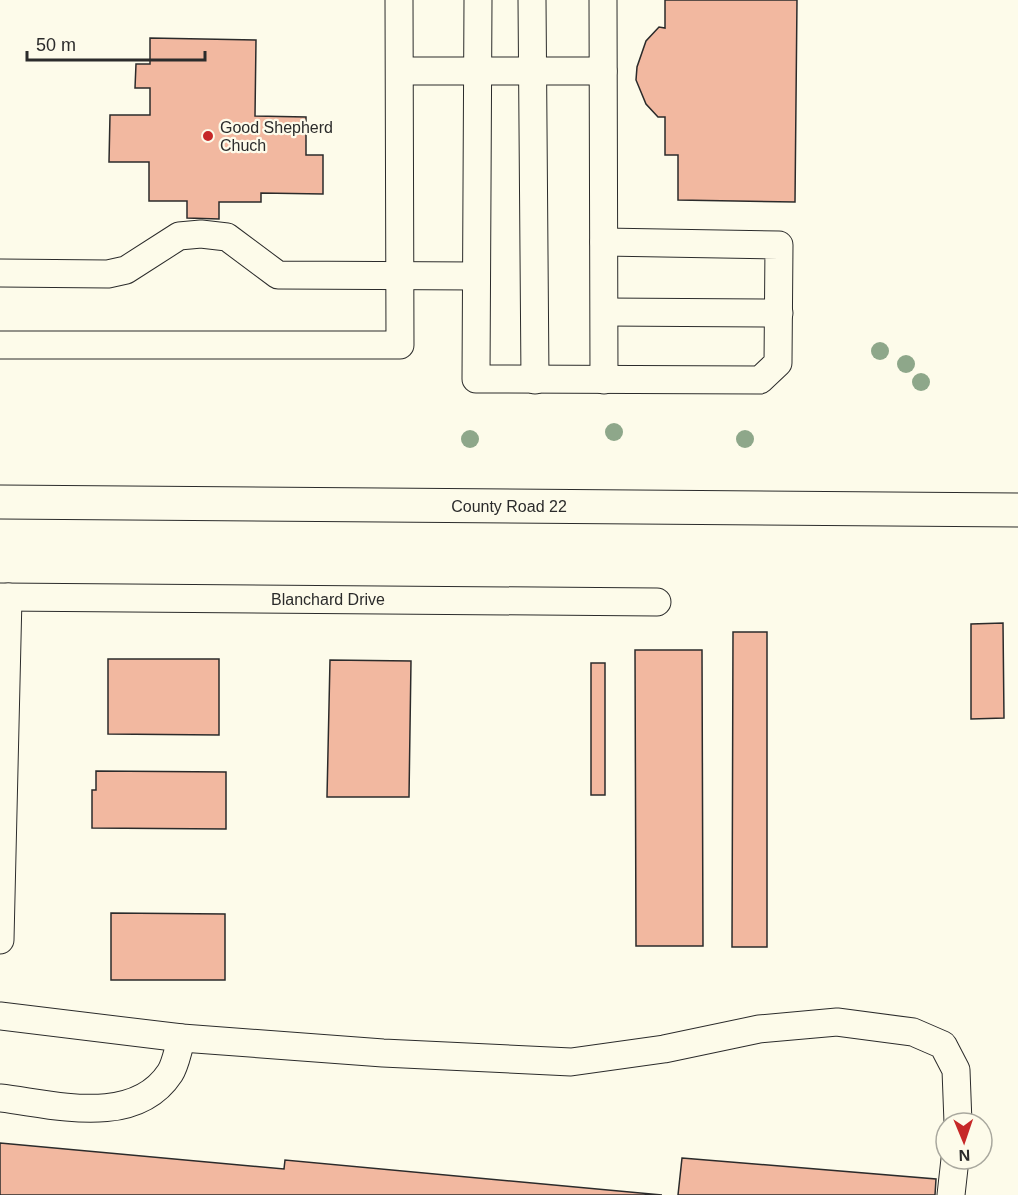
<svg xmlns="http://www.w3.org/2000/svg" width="1018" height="1195" font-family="Helvetica,sans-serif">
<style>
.building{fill:#f2b8a0;stroke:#2b2b2b;stroke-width:1.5}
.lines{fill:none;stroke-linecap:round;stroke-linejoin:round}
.minor-casing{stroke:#2b2b2b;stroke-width:29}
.major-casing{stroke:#2b2b2b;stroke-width:35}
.minor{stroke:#fdfbea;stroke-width:27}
.major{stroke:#fdfbea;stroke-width:33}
.tree{fill:#8ea78a}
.poi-dot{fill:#c62828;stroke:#fdfbea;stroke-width:2}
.labels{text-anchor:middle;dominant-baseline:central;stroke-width:4.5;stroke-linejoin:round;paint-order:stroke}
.poi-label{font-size:16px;fill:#2b2b2b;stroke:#fdfbea;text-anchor:start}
.street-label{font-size:16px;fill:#2b2b2b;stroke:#fdfbea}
</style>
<rect width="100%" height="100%" fill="#fdfbea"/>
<g class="building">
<polygon points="665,0 797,0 795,202 678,200 678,155 665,155 665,117 658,117 646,104 636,80 637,67 646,41 659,27 665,28"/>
<polygon points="150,38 256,40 255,116 306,117 306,155 323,155 323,194 261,193 261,202 219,202 219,219 187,218 187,201 149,201 149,162 109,162 110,115 150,115 150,88 135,88 136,64 150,64"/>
<polygon points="1003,623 1004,718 971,719 971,624"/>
<polygon points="733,632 767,632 767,947 732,947"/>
<polygon points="635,650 702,650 703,946 636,946"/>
<polygon points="108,659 219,659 219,735 108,734"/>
<polygon points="330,660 411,661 409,797 327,797"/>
<rect x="591" y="663" width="14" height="132"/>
<polygon points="96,771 226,772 226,829 92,828 92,790 96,790"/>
<polygon points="111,913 225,914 225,980 111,980"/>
<polygon points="0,1143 284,1169 285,1160 662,1195 0,1195"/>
<polygon points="682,1158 936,1179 935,1195 678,1195"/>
</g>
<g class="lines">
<defs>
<g id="minor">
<polyline points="478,0 476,379 760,380 778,363 779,245 604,242"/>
<polyline points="532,0 535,380"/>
<polyline points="603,0 604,380"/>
<polyline points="400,71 603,71"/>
<polyline points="0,273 108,274 126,270 179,236 201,234 227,237 278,275 476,276"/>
<polyline points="605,312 779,313"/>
<polyline points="0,345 400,345 399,0"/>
<polyline points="0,597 657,602"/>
<polyline points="0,940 8,597"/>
<polyline points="0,1016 182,1038 383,1053 571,1062 664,1049 759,1029 837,1022 913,1032 943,1045 956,1070 958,1123"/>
<path d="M0,1098C53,1104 134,1128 170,1073C176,1064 178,1048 182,1038"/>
<polyline points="951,1195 955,1159"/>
</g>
<polyline id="major" points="0,502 1018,510"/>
</defs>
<use href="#minor" class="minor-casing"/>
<use href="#major" class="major-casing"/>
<use href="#minor" class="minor"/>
<use href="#major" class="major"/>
</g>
<g class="tree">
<circle cx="880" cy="351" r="9"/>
<circle cx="906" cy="364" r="9"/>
<circle cx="921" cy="382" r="9"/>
<circle cx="614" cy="432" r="9"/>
<circle cx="470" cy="439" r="9"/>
<circle cx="745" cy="439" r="9"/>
</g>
<circle class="poi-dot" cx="208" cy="136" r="6"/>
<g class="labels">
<g class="poi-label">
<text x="220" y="127">Good Shepherd<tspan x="220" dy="18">Chuch</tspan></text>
</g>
<g class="street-label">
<text x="509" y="506">County Road 22</text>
<text x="328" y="599">Blanchard Drive</text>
</g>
</g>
<g transform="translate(964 1141) rotate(178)"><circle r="28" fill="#fdfbea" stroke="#a9a89e" stroke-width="1.5"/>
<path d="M0-4.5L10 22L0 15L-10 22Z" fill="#c62828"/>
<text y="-9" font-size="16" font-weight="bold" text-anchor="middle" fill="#2b2b2b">N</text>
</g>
<path d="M27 51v9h178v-9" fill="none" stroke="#2b2b2b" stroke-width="3"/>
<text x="36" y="51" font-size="18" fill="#2b2b2b" stroke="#fdfbea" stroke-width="4.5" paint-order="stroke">50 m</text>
</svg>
